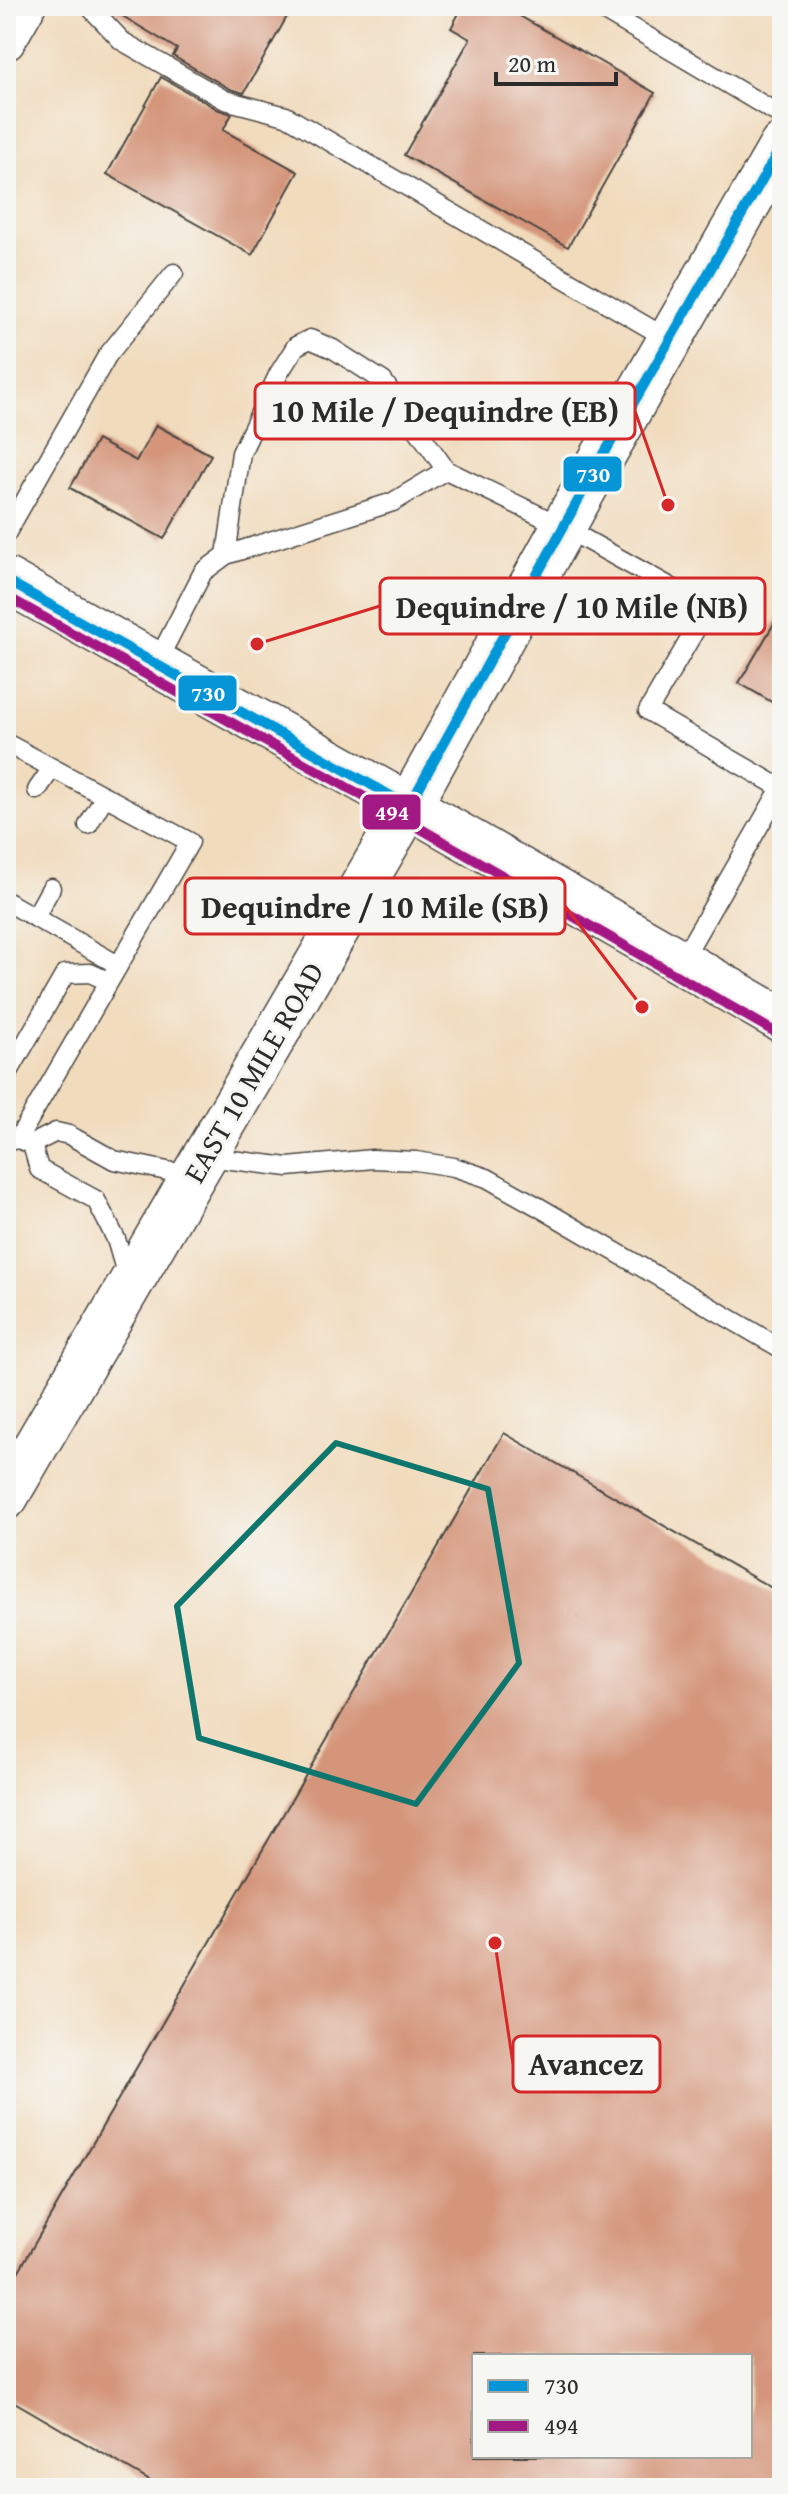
<svg xmlns="http://www.w3.org/2000/svg" width="788" height="2494" font-family="'Gentium Book Plus',serif">
<style>
.building{fill:#d4957a;fill-rule:evenodd}
.lines{fill:none;stroke-linecap:round;stroke-linejoin:round}
.service-casing{stroke:#494541;stroke-width:21}
.minor-casing{stroke:#494541;stroke-width:41}
.secondary-casing{stroke:#494541;stroke-width:47}
.service{stroke:#fff;stroke-width:18}
.minor{stroke:#fff;stroke-width:38}
.secondary{stroke:#fff;stroke-width:44}
.bus-1-casing{stroke:#f6f6f2;stroke-width:16}
.bus-2-casing{stroke:#f6f6f2;stroke-width:16}
.bus-1{stroke:#0696d7;stroke-width:10}
.bus-2{stroke:#a31984;stroke-width:10}
.marked{fill:none;stroke:#0f766e;stroke-width:6;stroke-linejoin:round}
.labels{text-anchor:middle;dominant-baseline:central;stroke-width:6;stroke-linejoin:round;paint-order:stroke}
.street-label{font-size:30px;fill:#2b2b2b;stroke:#f6f6f2}
.leader{fill:none;stroke:#d62828;stroke-width:3}
.callout-dot{fill:#d62828;stroke:#f6f6f2;stroke-width:3}
.callout{fill:#f6f6f2;stroke:#d62828;stroke-width:3}
.callout-label{font-size:32px;text-anchor:middle;font-weight:bold;fill:#2b2b2b}
.line-badge{stroke:#f6f6f2;stroke-width:3}
.badge-label{font-size:22px;text-anchor:middle;font-weight:bold;fill:#fff}
</style>
<rect width="100%" height="100%" fill="#f6f6f2"/>
<filter id="ink" filterUnits="userSpaceOnUse"><feTurbulence type="fractalNoise" baseFrequency=".0125" numOctaves="2"/><feDisplacementMap in="SourceGraphic" scale="16" xChannelSelector="R" yChannelSelector="G"/><feConvolveMatrix kernelMatrix="1 2 1 2 8 2 1 2 1" color-interpolation-filters="sRGB"/></filter>
<filter id="wash" filterUnits="userSpaceOnUse"><feTurbulence type="fractalNoise" baseFrequency=".006" numOctaves="4" result="noise"/><feDisplacementMap in="SourceGraphic" scale="32" xChannelSelector="R" yChannelSelector="G"/><feGaussianBlur stdDeviation="1.8" result="paint"/><feColorMatrix in="noise" values="0 0 0 0 0 0 0 0 0 0 0 0 0 0 0 0 0 1.4 0 .05"/><feComposite in="paint" operator="in"/></filter>
<g filter="url(#wash)">
<rect width="100%" height="100%" fill="#f1dbbd"/>
<g id="blocks">
<g class="building">
<polygon points="106,6 293,6 244,93 230,89 173,56 177,49"/>
<polygon points="463,6 502,6 655,93 568,247 404,155 470,39 451,28"/>
<polygon points="161,77 219,110 232,114 223,130 298,172 252,255 107,174"/>
<polygon points="156,425 211,455 164,539 70,488 97,440 136,461"/>
<polygon points="782,610 782,708 739,683"/>
<path d="M504,1433L782,1594V2488H162L6,2397V2293ZM474,2356H750V2456H474Z"/>
</g>
</g>
</g>
<g filter="url(#ink)">
<use href="#blocks" fill-opacity="0" stroke="#494541" stroke-width="2"/>
<g class="lines">
<defs>
<g id="service">
<polyline points="89,6 122,41 225,100 286,116 670,340"/>
<polyline points="596,6 782,116"/>
<polyline points="6,534 107,356 174,273"/>
<polyline points="226,555 393,502 446,470"/>
<polyline points="156,664 203,572 226,555 241,453 279,373 296,346 310,339 333,349 383,381 446,470 563,527 708,608 648,711 781,788 681,962"/>
<polyline points="6,743 190,842 18,1139"/>
<polyline points="37,790 52,768"/>
<polyline points="88,825 105,796"/>
<polyline points="6,901 118,965"/>
<polyline points="35,917 51,888"/>
<polyline points="6,1077 65,974 90,973 108,981"/>
<polyline points="9,1141 18,1139 32,1144 56,1132 69,1135 114,1160 172,1172 195,1172"/>
<polyline points="32,1144 39,1169 96,1200 116,1239 128,1280"/>
<polyline points="207,1157 288,1167 373,1159 416,1161 454,1167 487,1178 537,1206 782,1349"/>
</g>
<polyline id="minor" points="6,41 26,6"/>
<g id="secondary">
<polyline points="6,580 409,806 782,1020"/>
<polyline points="6,1497 409,806 596,468 782,145"/>
</g>
</defs>
<use href="#service" class="service-casing"/>
<use href="#minor" class="minor-casing"/>
<use href="#secondary" class="secondary-casing"/>
<use href="#service" class="service"/>
<use href="#minor" class="minor"/>
<use href="#secondary" class="secondary"/>
<defs>
<g id="bus-1">
<polyline points="6,580 409,806"/>
<polyline points="409,806 596,468 782,145"/>
</g>
<polyline id="bus-2" points="6,596 402,818 775,1032"/>
</defs>
<use href="#bus-1" class="bus-1-casing"/>
<use href="#bus-2" class="bus-2-casing"/>
<use href="#bus-1" class="bus-1"/>
<use href="#bus-2" class="bus-2"/>
</g>
</g>
<path class="marked" d="M336,1443L488,1489L519,1663L416,1804L199,1738L177,1606Z"/>
<g class="labels">
<g class="street-label">
<text transform="translate(253 1072) rotate(-60)">EAST 10 MILE ROAD</text>
</g>
</g>
<path class="leader" d="M668 505L635 411M257 644L380 606M642 1007L565 906M495 1943L513 2064"/>
<g class="callout-dot">
<circle cx="668" cy="505" r="8"/>
<circle cx="257" cy="644" r="8"/>
<circle cx="642" cy="1007" r="8"/>
<circle cx="495" cy="1943" r="8"/>
</g>
<g class="callout">
<rect x="255" y="383" width="380" height="56" rx="8"/>
<rect x="380" y="578" width="385" height="56" rx="8"/>
<rect x="185" y="878" width="380" height="56" rx="8"/>
<rect x="513" y="2036" width="147" height="56" rx="8"/>
</g>
<g class="callout-label">
<text x="445" y="422">10 Mile / Dequindre (EB)</text>
<text x="572" y="618">Dequindre / 10 Mile (NB)</text>
<text x="375" y="918">Dequindre / 10 Mile (SB)</text>
<text x="586" y="2075">Avancez</text>
</g>
<g class="line-badge">
<rect x="562" y="455" width="61" height="38" rx="8" fill="#0696d7"/>
<rect x="177" y="674" width="61" height="38" rx="8" fill="#0696d7"/>
<rect x="361" y="793" width="61" height="38" rx="8" fill="#a31984"/>
</g>
<g class="badge-label">
<text x="593" y="482">730</text>
<text x="208" y="701">730</text>
<text x="392" y="820">494</text>
</g>
<rect width="788" height="2494" fill="none" stroke="#f6f6f2" stroke-width="32"/>
<rect x="472" y="2354" width="280" height="104" fill="#f6f6f2" stroke="#a5a5a2" stroke-width="2"/>
<rect x="488" y="2380" width="40" height="12" fill="#0696d7" stroke="#a5a5a2" stroke-width="2"/>
<text x="544" y="2394" font-size="24" fill="#2b2b2b">730</text>
<rect x="488" y="2420" width="40" height="12" fill="#a31984" stroke="#a5a5a2" stroke-width="2"/>
<text x="544" y="2434" font-size="24" fill="#2b2b2b">494</text>
<path d="M496 72v12h120v-12" fill="none" stroke="#2b2b2b" stroke-width="4"/>
<text x="508" y="72" font-size="24" fill="#2b2b2b" stroke="#f6f6f2" stroke-width="6" paint-order="stroke">20 m</text>
</svg>
